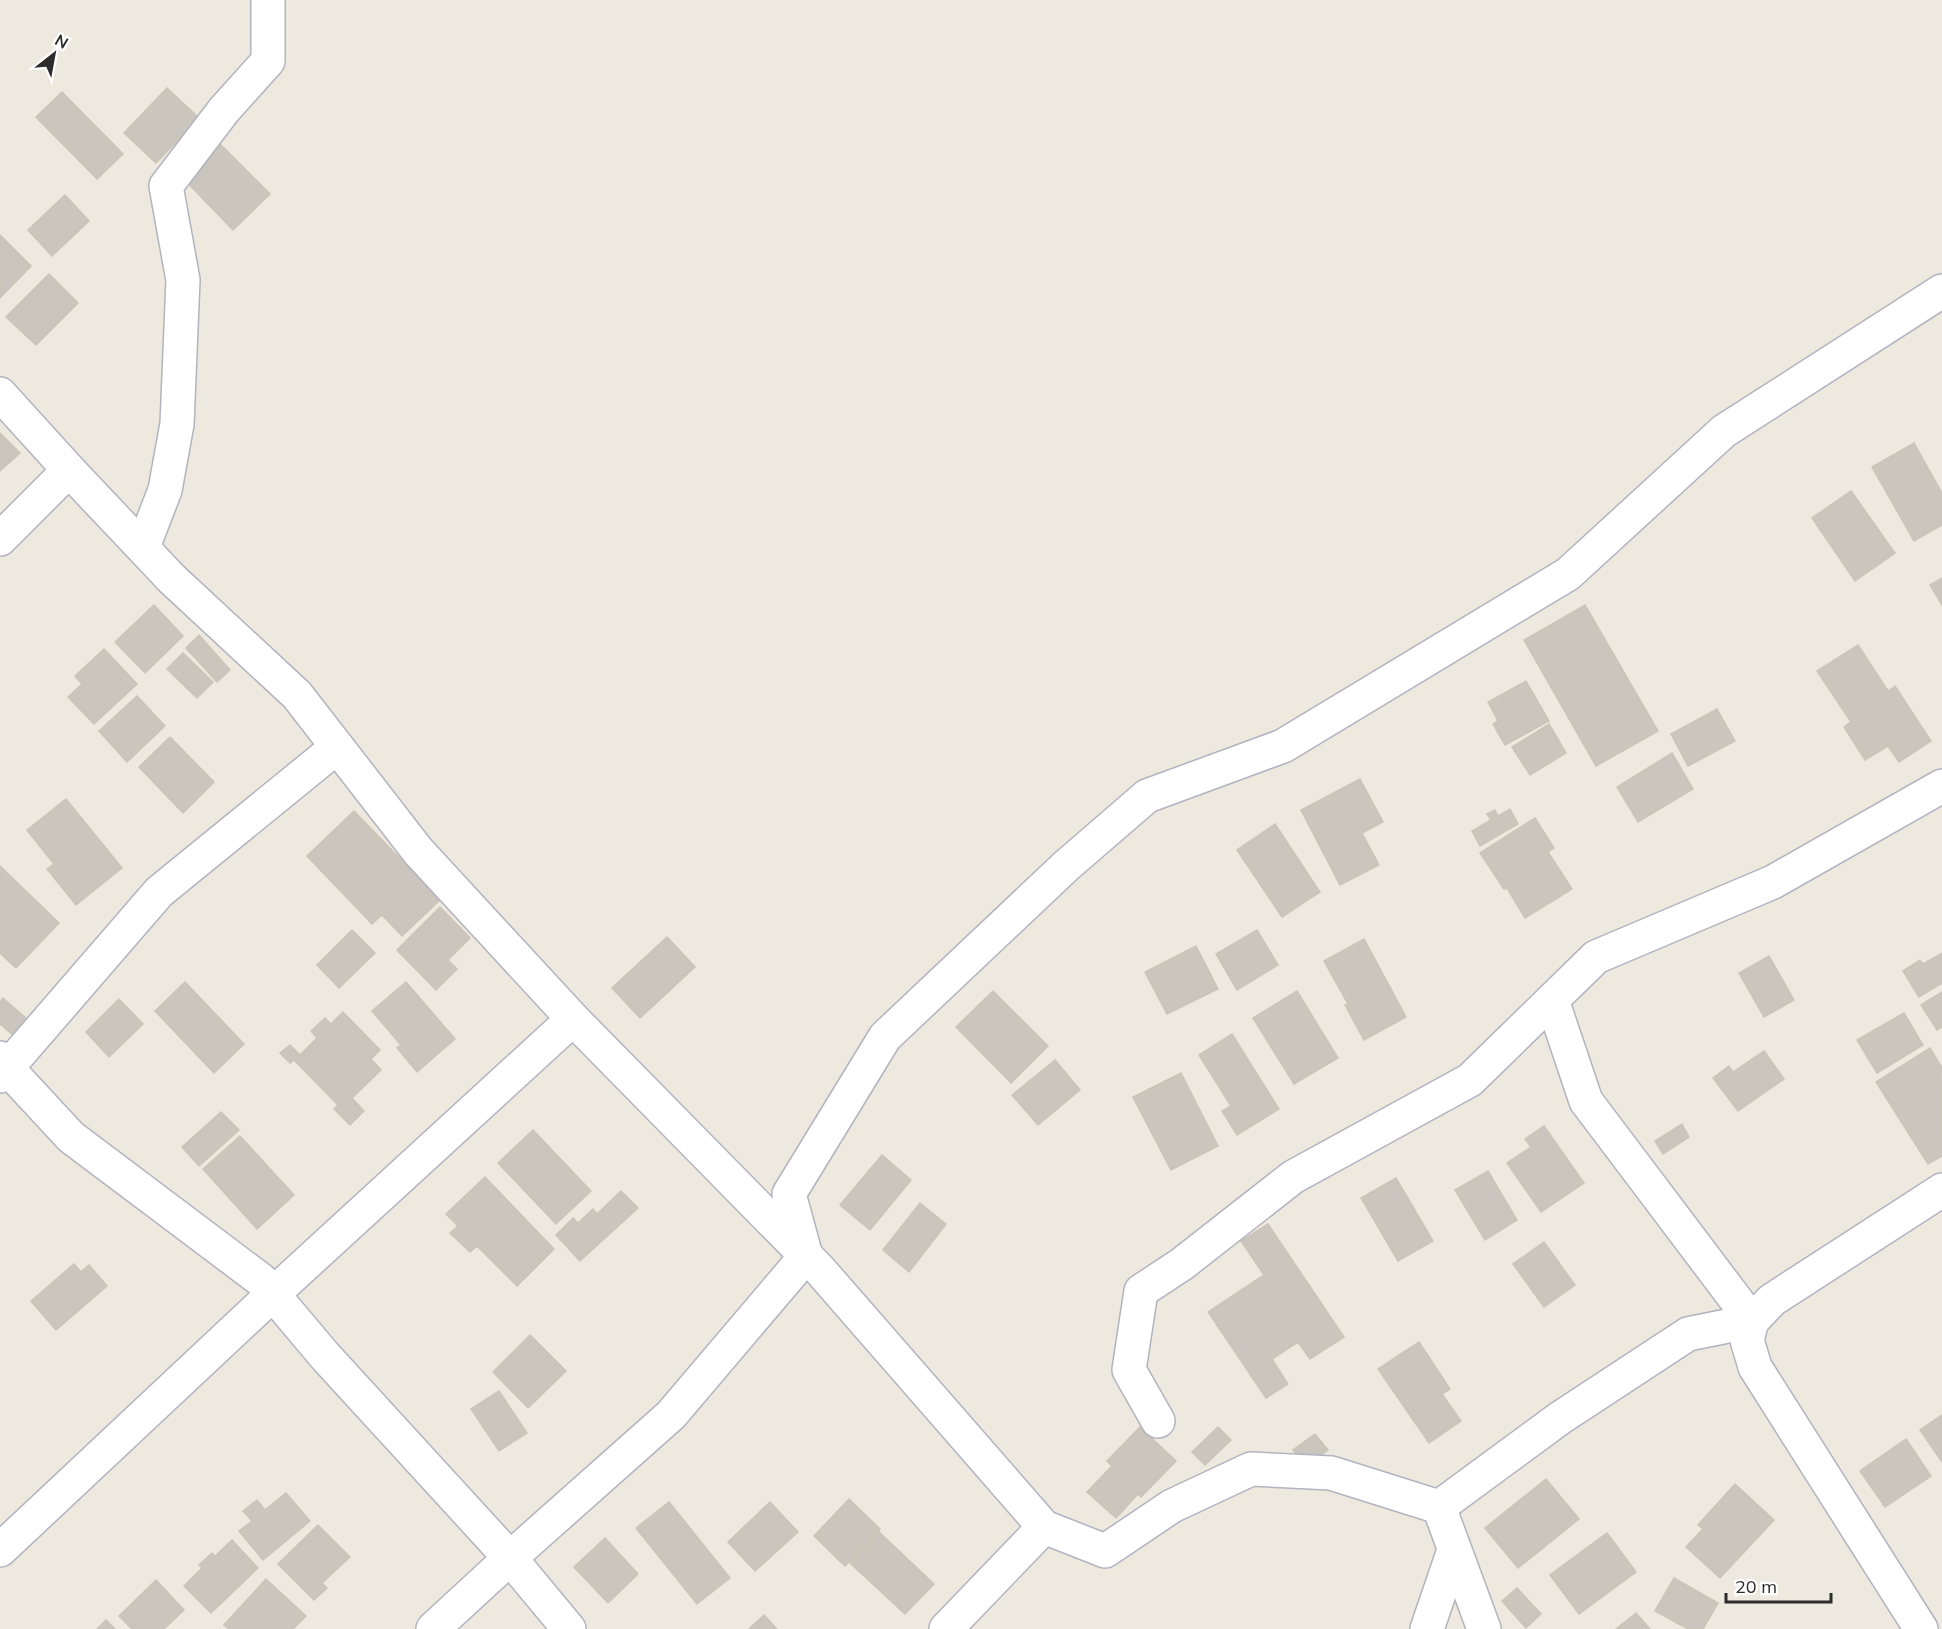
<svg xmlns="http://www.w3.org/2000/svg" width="1942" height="1629" font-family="Mulish,sans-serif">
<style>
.building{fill:#cac5bd;stroke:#cac5b7;stroke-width:1.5}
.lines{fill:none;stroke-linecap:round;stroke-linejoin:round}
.minor-casing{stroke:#b2b3c0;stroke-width:36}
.minor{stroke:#fff;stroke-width:33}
</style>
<rect width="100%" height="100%" fill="#eee9de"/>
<g class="building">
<polygon points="167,88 199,118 156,163 124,133"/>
<polygon points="62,92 123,154 97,179 36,117"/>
<polygon points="214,138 270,194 233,230 178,173"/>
<polygon points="65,195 89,221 52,256 28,230"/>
<polygon points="0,235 31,266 0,298"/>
<polygon points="49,274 78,303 36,345 6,317"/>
<polygon points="0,433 20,453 0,471"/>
<polygon points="1914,443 1942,493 1942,525 1914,541 1872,467"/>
<polygon points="1851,491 1895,553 1855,581 1812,518"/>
<polygon points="1942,578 1942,605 1930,585"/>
<polygon points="154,605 183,636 145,673 115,642"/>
<polygon points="1585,605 1658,731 1596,766 1524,640"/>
<polygon points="199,635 230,670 217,682 186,648"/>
<polygon points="1858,645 1888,691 1895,686 1931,741 1899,762 1888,746 1865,760 1844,727 1851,722 1817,671"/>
<polygon points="104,649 137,684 94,724 68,697 82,684 75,676"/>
<polygon points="183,653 213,682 197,698 167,669"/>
<polygon points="1526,681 1549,721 1505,745 1493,724 1498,721 1488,702"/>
<polygon points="137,696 165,726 127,762 99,731"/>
<polygon points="1717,709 1735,741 1688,766 1671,734"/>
<polygon points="1549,724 1566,753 1530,775 1512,747"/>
<polygon points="170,737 214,782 183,813 139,767"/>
<polygon points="1672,753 1693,789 1638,822 1617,787"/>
<polygon points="1360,779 1383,822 1362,833 1379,865 1340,885 1301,810"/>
<polygon points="66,799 122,868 76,905 47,869 54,864 27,830"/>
<polygon points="1510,809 1518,824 1480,846 1472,831 1491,820 1487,814 1495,810 1498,816"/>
<polygon points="354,811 440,900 402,936 382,915 372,924 307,856"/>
<polygon points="1535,818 1554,848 1548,852 1572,889 1525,918 1507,888 1504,889 1480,853"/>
<polygon points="1275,824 1320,892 1282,917 1237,850"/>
<polygon points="0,866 59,923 16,968 0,953"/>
<polygon points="440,907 470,938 448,960 457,969 436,990 397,950"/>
<polygon points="352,930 375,953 339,988 317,965"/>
<polygon points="1257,930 1278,965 1237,990 1216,954"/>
<polygon points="667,937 695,967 640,1018 612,988"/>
<polygon points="1364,939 1406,1017 1364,1040 1345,1005 1348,1004 1324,961"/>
<polygon points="1196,946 1218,989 1167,1014 1145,972"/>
<polygon points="1942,953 1942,983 1919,997 1903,971 1920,960 1923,964"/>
<polygon points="1769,956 1794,1000 1764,1017 1739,973"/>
<polygon points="185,982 244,1044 214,1073 155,1011"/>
<polygon points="406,982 455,1039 417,1072 397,1048 401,1045 372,1011"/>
<polygon points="993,991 1048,1046 1011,1083 956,1027"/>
<polygon points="1297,991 1338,1058 1294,1084 1253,1018"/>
<polygon points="1942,992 1942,1027 1937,1030 1921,1005"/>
<polygon points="3,998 28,1020 14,1036 0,1024 0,1002"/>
<polygon points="119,999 143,1024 109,1057 86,1032"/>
<polygon points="343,1012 380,1050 371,1059 381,1070 352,1098 364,1111 350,1125 334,1109 338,1105 294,1060 290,1063 280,1053 290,1045 300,1055 317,1038 311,1031 325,1018 331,1024"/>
<polygon points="1904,1013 1923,1045 1877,1073 1857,1040"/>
<polygon points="1232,1034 1279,1109 1237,1135 1222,1111 1231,1106 1199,1055"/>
<polygon points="1930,1048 1942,1068 1941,1073 1942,1156 1928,1164 1876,1082"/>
<polygon points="1764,1051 1784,1079 1738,1111 1713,1078 1729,1066 1733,1072"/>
<polygon points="1055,1060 1080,1090 1038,1125 1012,1095"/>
<polygon points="1181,1073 1218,1146 1171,1170 1133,1097"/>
<polygon points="221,1112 239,1130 199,1166 182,1147"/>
<polygon points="1682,1124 1689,1137 1663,1154 1655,1141"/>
<polygon points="1544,1126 1584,1183 1541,1212 1507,1163 1531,1147 1525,1139"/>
<polygon points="533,1130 591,1191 556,1224 498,1163"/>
<polygon points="240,1136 294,1195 257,1229 203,1169"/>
<polygon points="882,1155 911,1180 870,1230 840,1205"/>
<polygon points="1488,1171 1517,1220 1485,1240 1455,1190"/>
<polygon points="485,1177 554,1249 517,1286 477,1246 470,1252 450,1233 458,1226 446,1214"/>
<polygon points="1396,1178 1433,1241 1398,1261 1361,1198"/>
<polygon points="621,1191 638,1208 580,1261 556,1235 573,1218 578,1223 593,1209 597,1214"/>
<polygon points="920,1203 946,1224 909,1272 883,1250"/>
<polygon points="1268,1224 1344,1337 1310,1359 1298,1342 1272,1359 1288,1384 1266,1398 1208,1312 1264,1275 1241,1241"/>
<polygon points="1544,1242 1575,1285 1544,1307 1513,1264"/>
<polygon points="74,1264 81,1272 89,1265 107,1286 56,1330 31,1301"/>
<polygon points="530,1335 566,1371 528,1408 493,1372"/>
<polygon points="1419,1342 1450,1389 1442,1394 1461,1421 1429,1443 1378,1369"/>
<polygon points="499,1391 527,1433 499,1451 471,1409"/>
<polygon points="1942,1415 1942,1462 1920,1430"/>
<polygon points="1140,1427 1176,1461 1141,1497 1138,1494 1116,1518 1087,1492 1112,1466 1107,1461"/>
<polygon points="1218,1427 1231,1440 1205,1465 1192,1452"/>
<polygon points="1315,1434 1328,1450 1306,1467 1293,1450"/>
<polygon points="1906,1439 1931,1476 1885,1507 1860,1471"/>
<polygon points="1546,1479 1579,1519 1518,1568 1485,1528"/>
<polygon points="1735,1484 1774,1520 1720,1578 1686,1547 1703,1529 1698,1525"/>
<polygon points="286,1493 310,1521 263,1560 239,1531 252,1521 243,1511 257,1500 265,1510"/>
<polygon points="849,1499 880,1529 845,1566 814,1536"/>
<polygon points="669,1502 730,1578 697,1604 636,1528"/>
<polygon points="770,1502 798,1532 755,1571 728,1542"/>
<polygon points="318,1525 350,1557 322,1583 327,1588 314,1600 278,1564"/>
<polygon points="879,1532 934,1584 905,1614 850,1563"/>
<polygon points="1607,1533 1636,1572 1579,1614 1550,1575"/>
<polygon points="605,1538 638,1574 608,1603 574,1567"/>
<polygon points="232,1540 258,1568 211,1613 184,1586 202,1568 199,1565 212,1553 215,1556"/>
<polygon points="1674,1578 1718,1603 1703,1629 1688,1629 1655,1611"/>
<polygon points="266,1579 306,1616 293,1629 229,1629 224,1625"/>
<polygon points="156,1580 184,1610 164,1629 132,1629 119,1616"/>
<polygon points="1517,1588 1541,1614 1526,1628 1502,1601"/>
<polygon points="1636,1613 1650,1629 1616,1629"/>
<polygon points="764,1615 777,1629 749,1629"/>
<polygon points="106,1620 115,1629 97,1629"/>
</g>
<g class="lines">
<defs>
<g id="minor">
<polyline points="0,394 69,470 172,579 297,695 418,851 573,1019 819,1269 1044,1527"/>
<polyline points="0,539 69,470"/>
<polyline points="143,547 165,490 177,424 183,280 166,186 224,110 268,61 268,0"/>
<polyline points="0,1058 7,1068 71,1137 261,1280 325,1356 510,1558 569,1629"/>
<polyline points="0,1076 159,892 337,747"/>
<polyline points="1158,1421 1129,1370 1141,1291 1182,1264 1293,1177 1470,1080 1596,957 1773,882 1942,786"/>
<polyline points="1439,1507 1484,1629"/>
<polyline points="0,1550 273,1294 573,1019"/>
<polyline points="433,1629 510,1558 671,1415 806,1256 789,1194 885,1037 1066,866 1147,796 1283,746 1568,574 1724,431 1942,291"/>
<polyline points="946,1629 1044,1527 1105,1551 1172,1506 1251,1469 1331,1473 1439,1507 1560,1418 1688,1334 1752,1321 1586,1101 1552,1000"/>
<polyline points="1427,1629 1454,1550"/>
<polyline points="1921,1629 1755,1367 1747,1340 1752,1321 1772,1300 1942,1190"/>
</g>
</defs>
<use href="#minor" class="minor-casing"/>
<use href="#minor" class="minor"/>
</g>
<g transform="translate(54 54) rotate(31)" stroke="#ffffff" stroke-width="4.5" paint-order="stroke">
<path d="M0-4.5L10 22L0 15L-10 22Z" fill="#2c2c2c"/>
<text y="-9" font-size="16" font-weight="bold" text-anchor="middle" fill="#2c2c2c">N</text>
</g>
<path d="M1726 1593v9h105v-9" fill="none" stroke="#2c2c2c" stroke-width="3"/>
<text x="1735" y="1593" font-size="18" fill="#2c2c2c" stroke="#ffffff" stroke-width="4.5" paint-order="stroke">20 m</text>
</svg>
